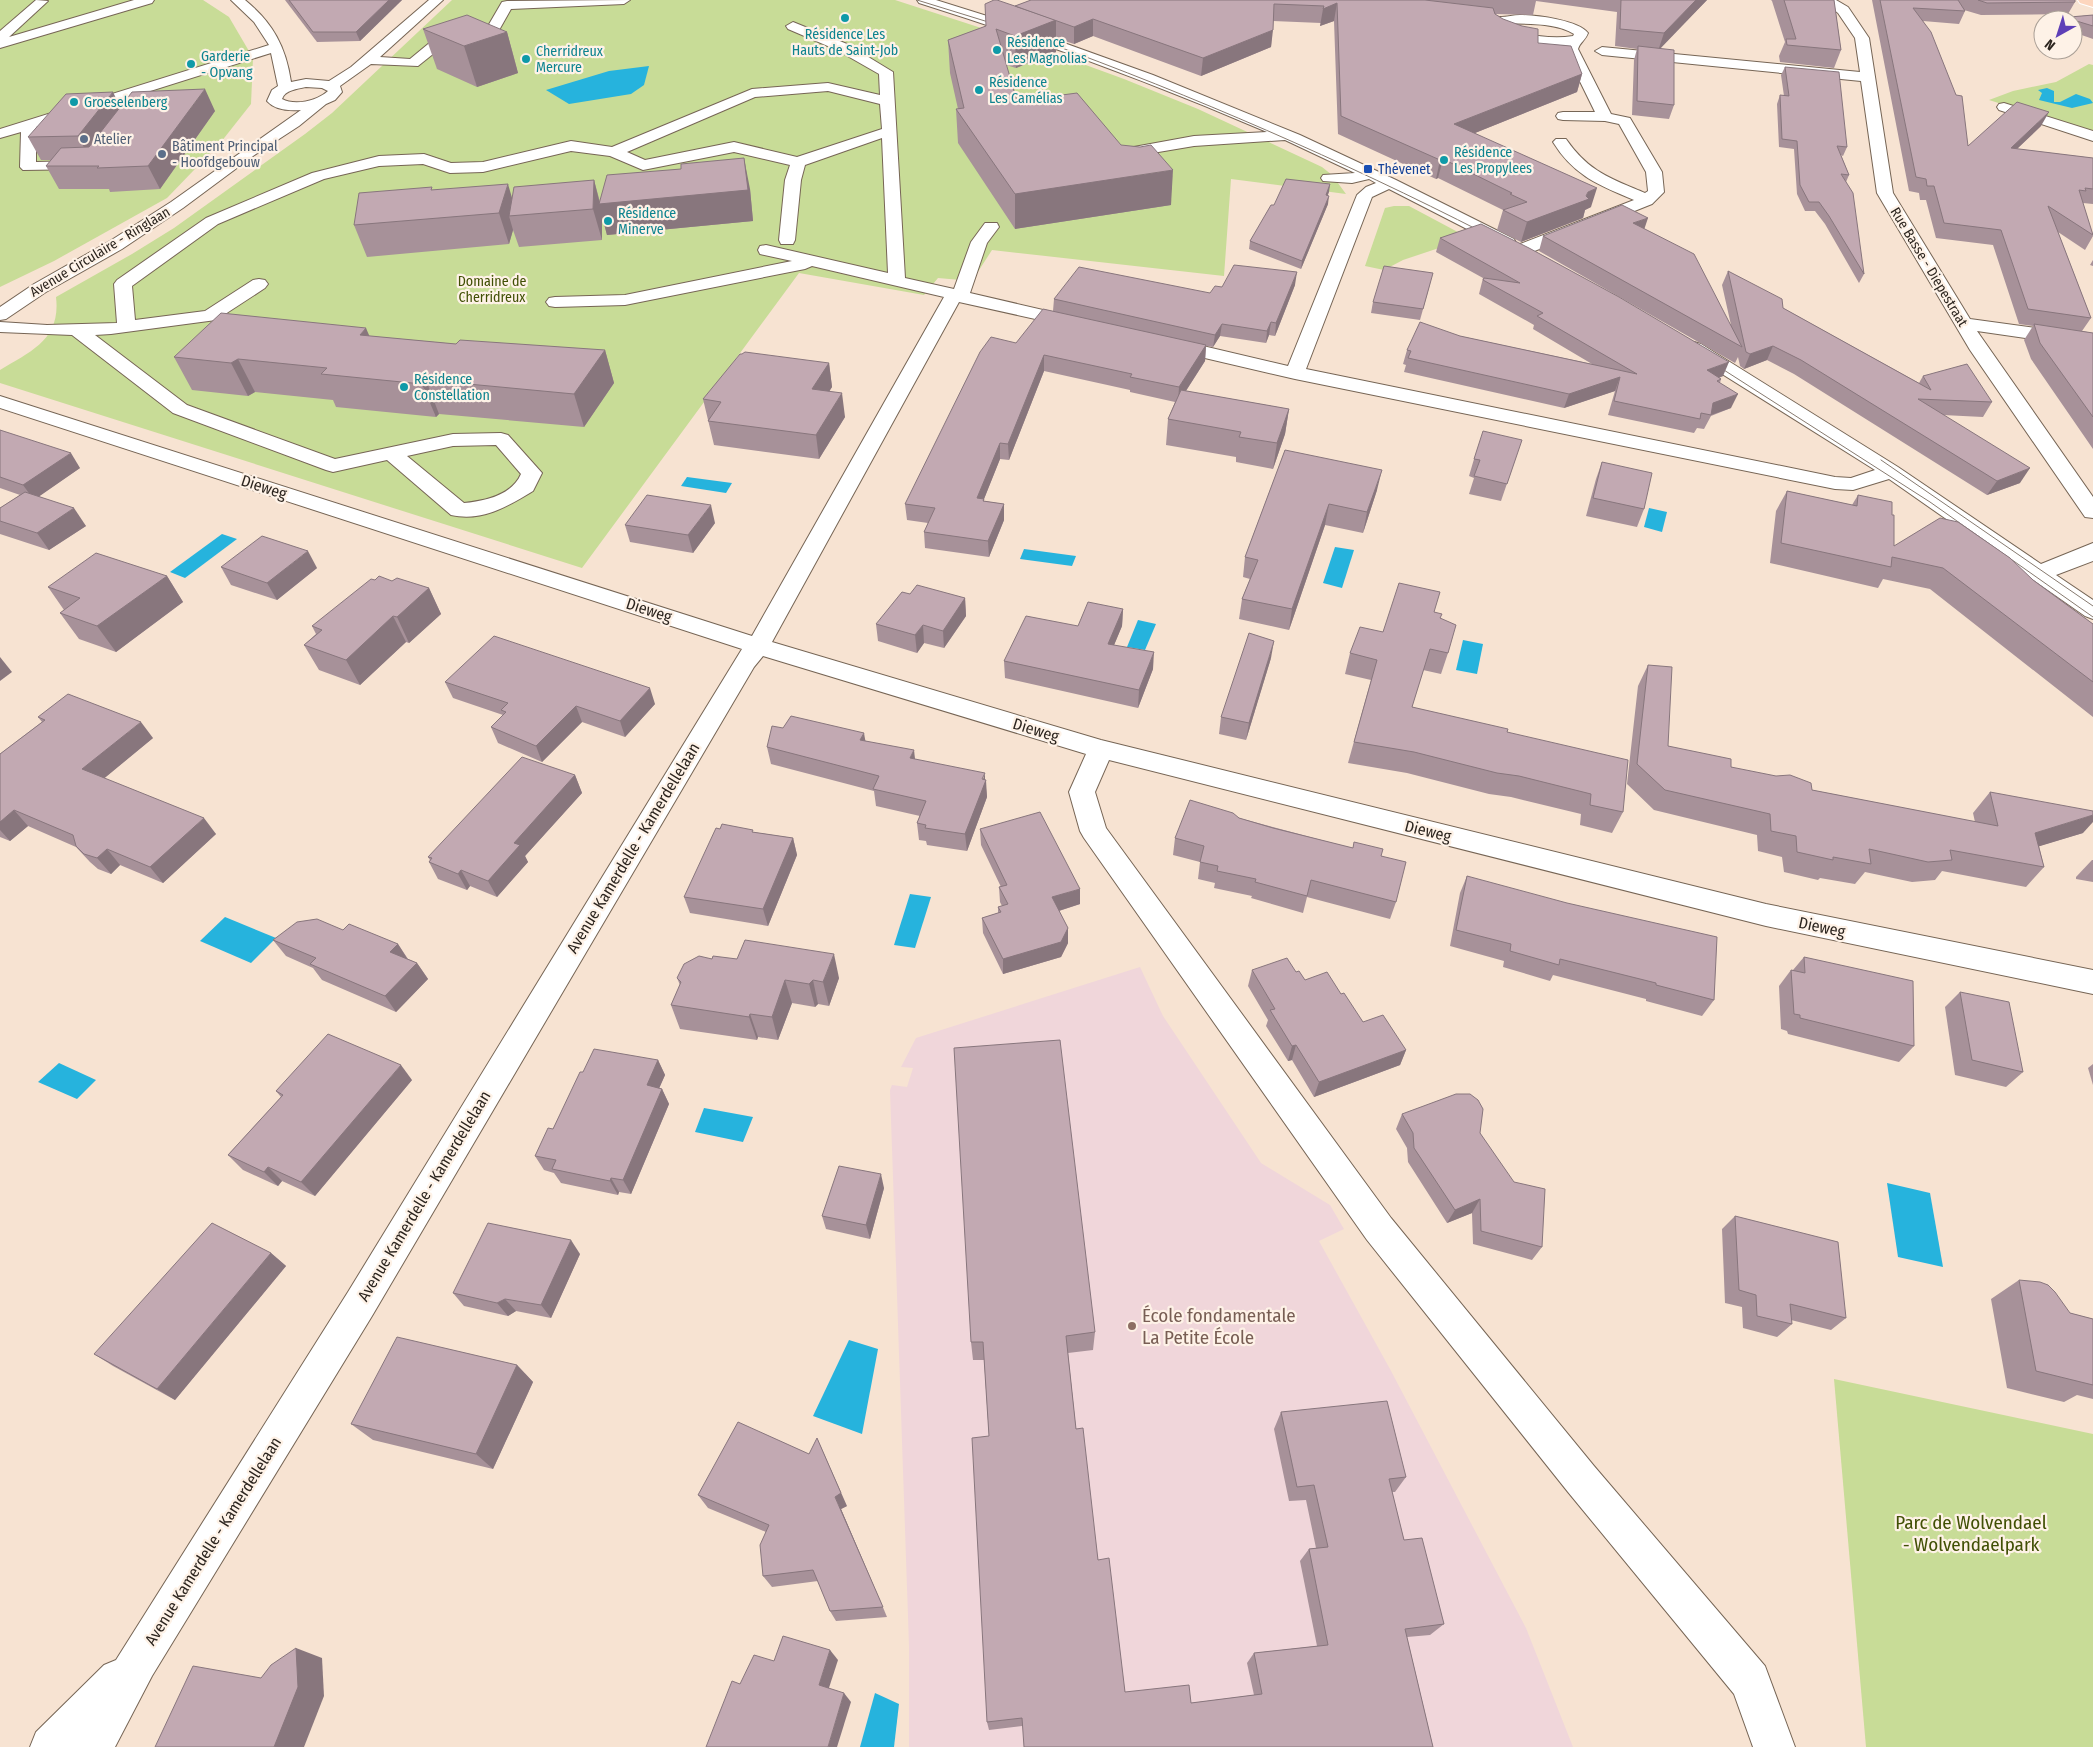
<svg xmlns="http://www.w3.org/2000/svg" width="2093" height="1747" font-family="'Fira Sans Condensed',sans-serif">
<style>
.education{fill:#f0d6da}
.green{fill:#c8dc97}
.water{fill:#26b3dd}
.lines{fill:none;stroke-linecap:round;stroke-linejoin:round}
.minor-casing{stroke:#766555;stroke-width:2}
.major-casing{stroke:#fff;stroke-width:2}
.minor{fill:#fff;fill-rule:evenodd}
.major{fill:#fdd6be;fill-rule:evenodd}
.tram{stroke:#877a6f;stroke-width:1}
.wall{fill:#a79199}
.shaded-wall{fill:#88767d}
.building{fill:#c2a9b2;stroke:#88767d}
.culture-dot{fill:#0f9aa8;stroke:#fef2e7;stroke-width:2}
.service-dot{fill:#5c6f8a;stroke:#fef2e7;stroke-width:2}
.transit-dot{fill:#1a4fb4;stroke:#fef2e7;stroke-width:2}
.education-dot{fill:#8d6e63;stroke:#fef2e7;stroke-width:2}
.labels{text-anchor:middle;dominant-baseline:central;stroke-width:4.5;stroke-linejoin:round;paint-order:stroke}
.far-culture-label{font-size:14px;fill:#0d838f;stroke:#fef2e7;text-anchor:start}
.far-service-label{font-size:14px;fill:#4e5e75;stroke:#fef2e7;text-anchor:start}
.far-transit-label{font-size:14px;fill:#164399;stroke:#fef2e7;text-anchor:start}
.far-street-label{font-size:14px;fill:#2c251f;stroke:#fef2e7}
.far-park-label{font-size:14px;fill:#415005;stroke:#fef2e7}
.street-label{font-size:16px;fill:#2c251f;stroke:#fef2e7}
.near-education-label{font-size:19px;fill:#785e54;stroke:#fef2e7;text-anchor:start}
.near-park-label{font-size:19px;fill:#415005;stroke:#fef2e7}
</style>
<rect width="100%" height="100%" fill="#f7e3d2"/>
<polygon class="education" points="1140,967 1163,1016 1261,1163 1330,1205 1344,1229 1319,1241 1390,1369 1526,1628 1573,1747 909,1747 909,1646 890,1090 892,1085 907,1087 913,1068 901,1067 916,1038"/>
<g class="green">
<polygon points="0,0 203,0 229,17 253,58 251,104 221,142 167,198 54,261 0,287"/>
<path d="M452,0H895L1012,38L1124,79L1198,109L1322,167L1332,175L1346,194L1231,179L1224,276L992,250L972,281L938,278L924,295L799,273L582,568L0,383V370C32,351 61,339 56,297L132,254L174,228L305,134L332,113Z"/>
<polygon points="2089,64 2093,65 2093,133 1989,100 2013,91 2056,82"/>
<polygon points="1394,206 1409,206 1469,238 1403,260 1384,270 1365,266 1385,208"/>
<polygon points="1834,1379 2093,1434 2093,1747 1866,1747"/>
</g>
<g class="water">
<polygon points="649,66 644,85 631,94 569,104 546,90 609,71"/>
<polygon points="2047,88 2054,91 2054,102 2060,102 2076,94 2090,99 2093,103 2072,108 2039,100 2042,93 2038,90"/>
<polygon points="687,477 732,483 726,493 681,486"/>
<polygon points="1649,508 1667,512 1662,532 1644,527"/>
<polygon points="222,534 237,539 185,578 170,572"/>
<polygon points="1335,547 1354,550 1342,588 1323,583"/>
<polygon points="1024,549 1076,556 1072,566 1020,559"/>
<polygon points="1138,620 1156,624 1145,650 1127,647"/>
<polygon points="1463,640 1483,644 1477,674 1456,670"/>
<polygon points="910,894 931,897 915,948 894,945"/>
<polygon points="225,917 276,938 251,963 200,941"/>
<polygon points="59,1063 96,1080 77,1099 38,1082"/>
<polygon points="704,1108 753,1117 743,1142 695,1132"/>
<polygon points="1887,1183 1930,1193 1943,1267 1898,1257"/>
<polygon points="849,1340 878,1349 862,1434 813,1416"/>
<polygon points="875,1693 899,1704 894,1747 860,1747"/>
</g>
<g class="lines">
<defs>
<g id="minor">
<polygon points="36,0 48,1 9,37 134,0 154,0 152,3 0,48 0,31"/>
<path d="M231,0H245C273,23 286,47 291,82L306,79L329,81L351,67L429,0H443L380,57L410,59L433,40L488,26L502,2L507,1L630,0L624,4L511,9L498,32L443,46L418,66L371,64L340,86L342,92L335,100L326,104L299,126L253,156L183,208L122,249L46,292L6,319L0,320V307L34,284L110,241L171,202L301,110C289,111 275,110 267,101L272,90L278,86L271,53L36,127V162L83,161L88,163L91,166L88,169L23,170L20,167L21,132L0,138V129L269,45L254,22ZM306,87L322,88L328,91C317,101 295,106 282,99C285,90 297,89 306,87Z"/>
<path d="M917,0H936L1003,21L1153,75L1300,135L1396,180L1514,239L1516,243L1514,247H1502L1389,189L1372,197L1306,369L1835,477L1851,478L1875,470L1687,352L1685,348L1687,344L1694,342L1701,344L1898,467L2041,564L2093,543V561L2056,575L2093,600V619L2085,616L1889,479L1853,490L1835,489L1295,379L1162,348L1160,344L1162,340L1169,338L1288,366L1357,195L1366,187L1376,183L1369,179L1352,183L1323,181L1321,178L1323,175L1355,173L1285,140L1194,146L1117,159L1112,157L1109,154L1112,151L1194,136L1267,132C1153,83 1037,40 919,3Z"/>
<polygon points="1821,0 1836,0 1848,7 1869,38 1893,193 1970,319 2093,336 2093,348 1977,331 2093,497 2093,518 2085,517 1970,350 1877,193 1861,81 1602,55 1595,51 1602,47 1860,72 1855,38 1838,13"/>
<path d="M1469,13C1479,14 1490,17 1500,17C1507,17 1514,15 1520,15C1536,15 1578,20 1588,33C1585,41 1580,42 1578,49L1611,114L1630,118L1662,172L1664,192L1652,204L1527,254H1515L1513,250L1515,246L1634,200C1599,185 1574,176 1553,142L1556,139H1566C1589,172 1610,178 1645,193L1648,191L1646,172L1619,124L1605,121L1563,120L1558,119L1556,116L1558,113L1563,112H1595L1564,49L1566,45C1550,46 1505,44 1495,32L1502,28C1526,34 1549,40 1573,36L1574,34C1547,17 1497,28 1464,20L1463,17L1464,14Z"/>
<path d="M793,22L847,44L893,72L905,278L954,289L971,242L985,223H997L999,227L987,243L970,293L1082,319L1085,323L1082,327L1076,328L959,302L772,642L1101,740L1766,904L2093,970V994L1766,926L1109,760L1095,792L1106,828L1391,1218L1594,1466L1765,1666L1795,1747H1753L1734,1694L1568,1492L1367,1240L1084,838L1080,831L1069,792L1086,754L763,656L754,667L372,1316L152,1676L115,1747H30L36,1732L104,1665L116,1660L348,1292L742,649L0,408V396L752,636L944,297L812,266L805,269L625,305L555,307L549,306L546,302L549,298L555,297L625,295L792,261L760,254L758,250L760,246L766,245L888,273L882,138L805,165L801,180L795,240L793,244H781L779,240L785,180L790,165L734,152L643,170L610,156L571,151L483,172L450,173L423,164L379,166L324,179L218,224L132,286L135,320L205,311L253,280L259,279L265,280L268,284L265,288L216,320L111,334L95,335L187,405L335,459L453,434L501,433L508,435L542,473L533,491C508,506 483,522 451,515L387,460L333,472L326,470L173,413L72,335L0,332V322L47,325L117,323L114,284L117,280L206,218L312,173L379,156L424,154L451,163L483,162L571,141L612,147L752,89L828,83L880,95L879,74L837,50L788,29L786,26ZM828,91L880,104L882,129L797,157L734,142L645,160L627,152L755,97ZM496,445L521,474C512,495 485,501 464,503L407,456L453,446Z"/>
<polygon points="2004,103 2093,131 2093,141 1999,110 1997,107 1999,104"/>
</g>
<polygon id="major" points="2078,0 2093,0 2093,7 2080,3"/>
</defs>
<use href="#minor" class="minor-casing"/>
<use href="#major" class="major-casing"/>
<use href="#minor" class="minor"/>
<use href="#major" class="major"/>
<g class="tram">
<polyline points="917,0 998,25"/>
<path d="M1043,41C1194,96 1341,160 1484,233"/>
<polyline points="1713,363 1930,502 2093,617"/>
<polyline points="1881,460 2093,606"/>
</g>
</g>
<g class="wall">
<polygon points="285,0 402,0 360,41 317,42"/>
<polygon points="1031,0 1707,0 1660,48 1674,105 1669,119 1632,115 1634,60 1637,49 1615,46 1617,12 1536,1 1533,15 1495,14 1582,74 1577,92 1475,133 1591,207 1585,210 1583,218 1521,242 1497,230 1503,210 1438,178 1436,179 1338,134 1334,21 1320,26 1321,23 1273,21 1271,47 1201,76 1093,36 1074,44 1056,38 1056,52 1016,68 1006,65 1017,101 1171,205 1015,229 958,143 956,109 958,109 950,73 948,40 986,26 1015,6"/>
<polygon points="1771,0 1834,0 1841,50 1834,68 1780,62 1779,56 1785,42 1772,1"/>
<polygon points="1872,0 2075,0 2075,2 2068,14 1981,15 1964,10 1965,11 1959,24 1923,21 1968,146 2041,126 2017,149 2093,158 2093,204 2083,203 2093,236 2085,250 2058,232 2091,318 2082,331 2093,333 2093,449 2031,359 2024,340 2033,326 2019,324 1993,245 1936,238 1926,200 1920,200 1919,193 1909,191"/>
<polygon points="2093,15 2093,39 2073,32 2073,20 2068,20 2070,17"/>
<polygon points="423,29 507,32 518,73 477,87 437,69"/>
<polygon points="1785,67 1847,147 1843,156 1841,155 1849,175 1846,182 1864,274 1859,283 1825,224 1815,211 1805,211 1797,194 1794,149 1779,147 1777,104 1780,95 1784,96 1781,75"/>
<polygon points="120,107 215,111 160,189 110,192 109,189 59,189 46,166 51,160 41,160 28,137"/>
<polygon points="594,180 600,202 750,189 753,221 607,235 602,216 602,240 519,247 513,230 509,244 367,257 354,225 433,190 512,198"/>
<polygon points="1330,184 1328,195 1328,204 1301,269 1249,249 1250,241 1274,205"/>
<polygon points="1644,229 1731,325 1722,285 1728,271 1783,308 1919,383 1923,376 1992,402 1983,417 1943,415 2020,483 1987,495 1794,374 1767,360 1744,369 1740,366 1738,357 1735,363 1539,251 1543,236"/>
<polygon points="1440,238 1723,376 1719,378 1721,379 1720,383 1731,408 1711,416 1704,429 1697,428 1694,433 1608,415 1615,391 1564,408 1404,372 1406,365 1403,364 1407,350 1460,336 1592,364 1533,329 1534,325 1479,294 1483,278 1436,252"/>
<polygon points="2093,260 2093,266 2090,265"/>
<polygon points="1430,284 1420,320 1371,313 1373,302"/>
<polygon points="1295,285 1275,336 1269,335 1266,343 1220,336 1213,347 1206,346 1205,361 1186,391 1289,409 1285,434 1273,469 1236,462 1236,457 1166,445 1168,419 1175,402 1130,392 1130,390 1044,371 1009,460 1000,459 984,499 984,501 1004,504 1004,520 989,557 925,548 924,532 928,523 907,520 905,504 1016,343 1053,311 1054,299 1210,293 1222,287"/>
<polygon points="369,336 456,344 605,350 614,383 584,427 439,414 436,417 336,407 333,400 255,392 248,396 192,390 174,357"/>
<polygon points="829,363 832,387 829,391 845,417 819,459 714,445 703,399"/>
<polygon points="0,430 80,468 39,496 86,526 49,550 0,534 0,508 20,495 0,488"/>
<polygon points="1285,450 1377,490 1363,533 1325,525 1289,630 1239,619 1242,599 1250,579 1243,577 1245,557"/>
<polygon points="1516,457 1501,501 1469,494 1474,478 1469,476 1474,459"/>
<polygon points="1602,462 1644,509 1637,527 1586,516 1596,479"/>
<polygon points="1787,491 1852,505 1858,495 1892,515 1894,546 2033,580 2093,624 2093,717 1930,589 1883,579 1878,588 1770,563 1776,511"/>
<polygon points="715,523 693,553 630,542 625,525"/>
<polygon points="221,567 317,568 277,600 231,585"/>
<polygon points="167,576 183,602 116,652 79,639 60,613 64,610 48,587"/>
<polygon points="375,580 392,581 429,588 441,614 409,643 406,642 360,685 319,670 304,645 316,634 312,626"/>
<polygon points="965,598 966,616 944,648 924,643 917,653 878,641 876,624"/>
<polygon points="1123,609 1122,626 1114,645 1153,669 1138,708 1005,678 1004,661 1078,626"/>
<polygon points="1434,612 1441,618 1448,653 1441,674 1423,670 1412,707 1507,732 1623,812 1612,833 1580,825 1581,814 1511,797 1489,794 1407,773 1348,763 1371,680 1345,674 1350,653 1383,632"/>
<polygon points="1271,658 1246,740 1219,734 1221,717"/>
<polygon points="1648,665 1668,746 1731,767 1812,790 1975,822 1973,813 1990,792 2083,833 2039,846 2044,867 2026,887 1942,871 1935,880 1912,882 1865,872 1855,884 1820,878 1818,880 1784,872 1782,857 1758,851 1757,835 1654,810 1627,784 1638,686"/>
<polygon points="445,682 655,704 625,737 582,722 542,762 498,743 491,727 503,715 453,698"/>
<polygon points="38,717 153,738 104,778 216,834 163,883 120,865 111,874 98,869 90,862 76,847 28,826 10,841 0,837 0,754 42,722"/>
<polygon points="783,728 866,741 915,759 985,780 987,797 967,851 927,845 926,841 919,840 917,823 920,816 876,806 874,791 771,764 767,747"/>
<polygon points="575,775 582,793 525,856 528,862 497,897 470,886 467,890 438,879 429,862 430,860 428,857"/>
<polygon points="1239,818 1381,856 1396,902 1390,919 1307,897 1303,913 1251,898 1252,896 1214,888 1215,883 1198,879 1200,862 1173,855 1175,838"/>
<polygon points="980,829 1080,904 1059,911 1068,943 1061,957 1003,974 983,933 982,918 998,913 998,907 1002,906 1000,902 999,887 1001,887 981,845"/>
<polygon points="753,832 793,838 797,855 768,926 690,913 684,897"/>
<polygon points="2092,860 2093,860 2093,882 2076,879 2076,877"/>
<polygon points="1467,876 1714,1000 1702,1016 1646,1001 1646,999 1553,975 1550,981 1503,967 1504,961 1450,946 1460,893"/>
<polygon points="343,930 398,944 408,959 417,963 428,979 396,1012 322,980 313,968 286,956 273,940"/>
<polygon points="1804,957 1914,1046 1899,1062 1788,1034 1787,1031 1781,1029 1779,986 1791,970 1793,970"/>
<polygon points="1252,970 1296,972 1305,980 1341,994 1363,1022 1406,1050 1400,1065 1314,1097 1292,1060 1288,1061 1266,1026 1268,1020 1248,986"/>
<polygon points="677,978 839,978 829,1006 818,1004 815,1007 792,1003 778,1040 758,1037 757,1040 680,1029 671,1005 680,985"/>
<polygon points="1960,992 2023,1072 2006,1087 1955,1075 1945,1007"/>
<polygon points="658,1060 665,1075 659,1088 662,1089 669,1104 631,1194 619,1192 618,1195 561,1183 554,1173 544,1170 535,1156 553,1129 583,1072"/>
<polygon points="2093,1064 2093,1085 2088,1068"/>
<polygon points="412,1080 315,1196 282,1181 278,1186 243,1170 228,1155 281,1097 276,1091"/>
<polygon points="1402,1114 1480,1133 1542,1247 1532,1260 1473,1244 1472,1213 1447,1223 1408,1162 1407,1148 1396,1129"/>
<polygon points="884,1188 870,1239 826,1229 822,1216"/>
<polygon points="1735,1216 1846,1318 1831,1330 1791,1320 1792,1324 1777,1337 1743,1328 1742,1307 1725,1303 1722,1229"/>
<polygon points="271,1253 286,1266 175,1400 113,1366 94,1354"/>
<polygon points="580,1254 551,1318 516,1311 508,1316 464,1306 453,1293"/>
<polygon points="2019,1280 2070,1313 2093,1319 2093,1399 2077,1395 2064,1402 2007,1388 1991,1299"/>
<polygon points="1095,1332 1093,1350 1068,1353 1076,1429 1098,1560 1125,1692 1191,1703 1254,1695 1247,1663 1254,1653 1317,1646 1300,1561 1309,1549 1316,1548 1306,1500 1289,1501 1274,1429 1281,1412 1406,1477 1395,1492 1392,1492 1404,1540 1444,1624 1430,1635 1407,1637 1433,1747 1022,1726 989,1730 987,1722 989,1436 984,1360 973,1360 971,1342"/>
<polygon points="517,1365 533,1382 493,1469 373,1440 351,1424"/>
<polygon points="698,1495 847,1506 841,1509 887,1617 836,1621 830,1611 818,1581 772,1587 763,1576 766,1532 708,1508"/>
</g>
<g class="shaded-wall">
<polygon points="389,0 402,0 360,41 356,32"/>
<polygon points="1696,0 1707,0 1658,51 1664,33"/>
<polygon points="1337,3 1334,21 1320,26 1323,9"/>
<polygon points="1093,19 1093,36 1074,44 1074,27"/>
<polygon points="1056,20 1056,52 1016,68 1015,36"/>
<polygon points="1273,30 1271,47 1201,76 1203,58"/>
<polygon points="507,32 518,73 477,87 464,46"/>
<polygon points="1582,74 1577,92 1450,143 1454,124"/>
<polygon points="205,89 215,111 160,189 148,166"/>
<polygon points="113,92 124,115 90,159 78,136"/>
<polygon points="2049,112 2041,126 2003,162 2011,148"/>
<polygon points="744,158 750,189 753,221 607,235 602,216 602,240 593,209 594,180 600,204"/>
<polygon points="1443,159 1438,178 1436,179 1440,160"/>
<polygon points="1173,170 1171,205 1015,229 1015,194"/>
<polygon points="508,184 517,215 509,216 513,230 509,244 499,213"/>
<polygon points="1330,184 1329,192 1324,203 1326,195"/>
<polygon points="1597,188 1591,207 1585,210 1583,218 1521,242 1527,222 1586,196 1588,192"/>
<polygon points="1329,196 1328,204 1301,269 1302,261"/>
<polygon points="1648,218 1643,233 1633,223"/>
<polygon points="1297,272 1295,285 1275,336 1276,323"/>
<polygon points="1271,322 1269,335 1266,343 1267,331"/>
<polygon points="1222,324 1220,336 1213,347 1215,335"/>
<polygon points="366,328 380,361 360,335"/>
<polygon points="1206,345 1205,361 1178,403 1179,387"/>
<polygon points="1773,346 1767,360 1744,369 1750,354"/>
<polygon points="605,350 614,383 584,427 574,394"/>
<polygon points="1044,355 1044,371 1009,460 1008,444"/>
<polygon points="238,359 255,392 248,396 231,363"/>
<polygon points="1729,362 1723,376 1701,384 1707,370"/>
<polygon points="829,363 832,387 816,413 812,389"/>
<polygon points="1620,377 1615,391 1564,408 1569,394"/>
<polygon points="426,380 439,414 436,417 422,384"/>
<polygon points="842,393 845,417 819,459 816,435"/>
<polygon points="1738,394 1731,408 1711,415 1713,403"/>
<polygon points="1289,409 1285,434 1273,469 1277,443"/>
<polygon points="1000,443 1000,459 978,514 977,498"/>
<polygon points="71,453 80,468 34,500 23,485"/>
<polygon points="2030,468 2020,483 1987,495 1997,481"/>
<polygon points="1382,470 1377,490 1363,533 1367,512"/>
<polygon points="1004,504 1004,520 989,557 988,541"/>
<polygon points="1329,504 1325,525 1289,630 1292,609"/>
<polygon points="711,505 715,523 693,553 688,535"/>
<polygon points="74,508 86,526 49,550 37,533"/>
<polygon points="308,551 317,568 277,600 267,583"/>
<polygon points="167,576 183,602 116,652 97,626"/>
<polygon points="429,588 441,614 409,643 397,617"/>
<polygon points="965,598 966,616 944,648 943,631"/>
<polygon points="1123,609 1122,626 1107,662 1108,644"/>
<polygon points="393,616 406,642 360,685 346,660"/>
<polygon points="923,625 924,643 917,653 915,635"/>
<polygon points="1274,641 1271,658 1246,740 1249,723"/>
<polygon points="1154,652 1153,669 1138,708 1139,690"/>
<polygon points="0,657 12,672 0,681"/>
<polygon points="650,688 655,704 625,737 620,721"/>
<polygon points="576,706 582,722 542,762 536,746"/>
<polygon points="141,722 153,738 95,786 82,769"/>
<polygon points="864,733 867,750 860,740"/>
<polygon points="914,750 916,767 910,758"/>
<polygon points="985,773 985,782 986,780 987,797 967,851 965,834"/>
<polygon points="575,775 582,793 525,856 528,862 497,897 488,881 514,843"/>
<polygon points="14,810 28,826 10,841 0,830 0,822"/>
<polygon points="2093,815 2093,822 2083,833 2017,853 2035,833"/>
<polygon points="204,818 216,834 163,883 150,867"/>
<polygon points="793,838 797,855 768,926 763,909"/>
<polygon points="107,849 120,865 111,874 97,858"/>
<polygon points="461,870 470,886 467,890 458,874"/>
<polygon points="1080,889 1080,904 1052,913 1052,897"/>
<polygon points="1068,928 1068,943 1061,957 1003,974 1003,959"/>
<polygon points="398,944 408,960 390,952"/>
<polygon points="834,954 839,978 829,1006 823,982"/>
<polygon points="417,963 428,979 396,1012 385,996"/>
<polygon points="785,980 792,1003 778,1040 772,1017"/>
<polygon points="813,980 818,1004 815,1007 809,984"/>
<polygon points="750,1014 758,1037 757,1040 749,1017"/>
<polygon points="1296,1045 1292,1060 1288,1061 1292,1046"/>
<polygon points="1406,1050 1400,1065 1314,1097 1319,1082"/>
<polygon points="658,1060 665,1075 654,1100 647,1085"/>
<polygon points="401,1065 412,1080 315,1196 301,1182"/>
<polygon points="662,1089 669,1104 631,1194 623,1180"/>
<polygon points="268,1167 282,1181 278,1186 264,1172"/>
<polygon points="881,1174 884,1188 870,1239 866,1225"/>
<polygon points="611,1178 619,1192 618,1195 610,1181"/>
<polygon points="1480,1199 1472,1213 1447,1223 1455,1210"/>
<polygon points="571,1240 580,1254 551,1318 541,1305"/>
<polygon points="271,1253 286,1266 175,1400 157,1389"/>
<polygon points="505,1299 516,1311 508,1316 497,1303"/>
<polygon points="517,1365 533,1382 493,1469 476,1454"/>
<polygon points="817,1438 847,1506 841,1509 887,1617 835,1497"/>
<polygon points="296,1648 322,1658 324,1696 304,1747 274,1747"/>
<polygon points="830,1650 838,1660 827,1694 819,1685"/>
<polygon points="844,1693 851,1702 837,1747 828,1747"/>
</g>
<g class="building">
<polygon points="289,0 389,0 356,32 313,32"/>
<polygon points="994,0 997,0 1056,20 1015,36 996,29 1017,101 1077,93 1121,145 1140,147 1151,145 1173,170 1015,194 956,109 964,108 948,40 986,26 985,4"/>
<polygon points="1031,0 1425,0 1493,8 1495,14 1503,19 1522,26 1538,29 1538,43 1571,46 1582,74 1454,124 1597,188 1588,192 1586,196 1589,199 1527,222 1503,210 1527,202 1510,194 1512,193 1443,159 1440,160 1341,116 1337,3 1323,9 1324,6 1274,4 1273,30 1203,58 1093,19 1074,27 1015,6"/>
<polygon points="1621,0 1696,0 1664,33 1620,29"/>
<polygon points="1784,0 1834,0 1841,50 1787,45 1786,39 1796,39"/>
<polygon points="1880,0 1958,0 1965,11 1913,8 1931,32 1956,95 1962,96 1968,146 2017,102 2049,112 2011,148 2093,158 2093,189 2085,188 2086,191 2079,190 2093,235 2048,206 2091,318 2028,309 2001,230 1944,223 1934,186 1927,186 1926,179 1916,177"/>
<polygon points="1978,0 2075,0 2075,2 1987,3"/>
<polygon points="467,15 507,32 464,46 423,29"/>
<polygon points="2093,15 2093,26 2070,19 2070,17"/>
<polygon points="1638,46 1674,50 1674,105 1637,101"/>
<polygon points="1785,67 1839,72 1847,147 1837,146 1849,175 1841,174 1853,193 1864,274 1829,216 1819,202 1809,202 1800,185 1797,141 1782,139 1780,95 1789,96"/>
<polygon points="205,89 148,166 97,168 99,166 46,166 61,148 89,147 132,92"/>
<polygon points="113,92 78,136 28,137 66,94"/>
<polygon points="744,158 748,190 599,204 607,175 681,169 681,164"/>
<polygon points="1286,179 1330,184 1326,195 1329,196 1302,261 1250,241 1271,205 1274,205"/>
<polygon points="594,180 593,209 509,216 514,187"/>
<polygon points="508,184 499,213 354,225 359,193 432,187 431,190"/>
<polygon points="1622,205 1648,218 1633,223 1694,254 1742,347 1543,236"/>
<polygon points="1481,224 1529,248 1619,297 1729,362 1707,370 1721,379 1717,381 1738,394 1713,403 1711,415 1701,413 1700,419 1614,401 1620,377 1569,394 1408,358 1411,351 1407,350 1420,322 1460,336 1637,374 1537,316 1543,313 1483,280 1484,278 1520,283 1440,238"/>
<polygon points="1234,265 1297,272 1276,323 1271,322 1267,331 1222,324 1215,335 1054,299 1079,267 1210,293 1215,286 1222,287"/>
<polygon points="1384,266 1433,273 1423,309 1373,302"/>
<polygon points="1728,271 1782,299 1783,308 1931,390 1923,376 1967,364 1992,402 1918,399 2030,468 1997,481 1801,360 1773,346 1750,354 1746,352"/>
<polygon points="1043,309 1206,345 1179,387 1130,377 1132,374 1044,355 1008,444 1000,443 977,498 984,499 983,501 1004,504 988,541 924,532 935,508 905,504 980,352 991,337 1016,343"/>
<polygon points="221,313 366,328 360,335 456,344 460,340 605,350 574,394 426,380 422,384 321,374 327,368 238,359 231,363 174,357"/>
<polygon points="2034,324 2093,333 2093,417 2040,343"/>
<polygon points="745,352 829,363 812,389 842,393 816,435 708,421 721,402 703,399 740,354 742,354"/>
<polygon points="1181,390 1289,409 1277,443 1239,437 1241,432 1168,419"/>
<polygon points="0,430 71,453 23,485 0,477"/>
<polygon points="1483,431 1522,440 1507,484 1474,476 1480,460 1474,459"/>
<polygon points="1285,450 1382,470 1367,512 1329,504 1292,609 1242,599 1258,560 1245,557"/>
<polygon points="1602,462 1652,473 1644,509 1593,498"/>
<polygon points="1787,491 1857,506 1858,495 1892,502 1892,515 1894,515 1894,546 1940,518 1958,522 2010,558 2033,580 2093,624 2093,682 1943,568 1892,557 1891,567 1781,543"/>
<polygon points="25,492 74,508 37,533 0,521 0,508"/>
<polygon points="647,495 711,505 688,535 625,525"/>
<polygon points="262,536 308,551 267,583 221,567"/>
<polygon points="96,553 167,576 97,626 60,613 80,598 48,587"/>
<polygon points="379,576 392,581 397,578 429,588 397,617 393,616 346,660 304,645 322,630 312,626 371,579 375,580"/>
<polygon points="1399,583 1440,592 1434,612 1442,614 1440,618 1456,625 1448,653 1430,649 1412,707 1508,729 1507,732 1628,760 1623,812 1590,805 1591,794 1519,776 1497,773 1414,752 1354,742 1377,660 1350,653 1360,627 1383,632"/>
<polygon points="917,585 965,598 943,631 923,625 915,635 876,624 902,592 910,594"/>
<polygon points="1088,602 1123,609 1108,644 1154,652 1139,690 1004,661 1026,616 1078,626"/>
<polygon points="1249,633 1274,641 1249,723 1221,717"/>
<polygon points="494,636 650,688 620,721 576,706 536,746 491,727 506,712 501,710 508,703 445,682"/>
<polygon points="1648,665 1672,667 1668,746 1731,759 1731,767 1776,776 1790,775 1811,783 1812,790 1998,826 1990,792 2093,811 2093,815 2035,833 2044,867 1950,850 1952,860 1928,862 1869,849 1871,864 1833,857 1833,860 1797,852 1796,836 1771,831 1770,814 1665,790 1637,764"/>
<polygon points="68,694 141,722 82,769 204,818 150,867 107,849 97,858 84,854 76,846 73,835 14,810 0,822 0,754 45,720 38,717"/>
<polygon points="791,716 864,733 860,740 914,750 910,758 985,773 982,779 986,780 965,834 925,828 926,825 917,823 926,801 873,789 879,776 767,747 772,726 783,728"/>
<polygon points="522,757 575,775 514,843 520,845 488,881 461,870 458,874 429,862 432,858 428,857"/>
<polygon points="1190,800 1233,813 1239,818 1273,828 1353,848 1354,842 1383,849 1381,856 1406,862 1396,902 1311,880 1307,896 1255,882 1256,879 1217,871 1218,866 1200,862 1204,846 1175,838"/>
<polygon points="1040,812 1080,889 1052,897 1068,928 1061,942 1003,959 982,918 1001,912 998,907 1008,904 999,887 1007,885 980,829"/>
<polygon points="722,824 753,830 752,832 793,838 763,909 684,897 716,828 720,829"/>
<polygon points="1467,876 1567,903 1717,937 1714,1000 1656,985 1656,983 1560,959 1559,965 1510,951 1511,944 1456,930"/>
<polygon points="317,919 343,930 349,924 398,944 390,952 417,963 385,996 310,964 316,958 273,940 297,922"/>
<polygon points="745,940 834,954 823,982 813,980 809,984 785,980 772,1017 750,1014 749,1017 671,1005 681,982 677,978 684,964 699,956 712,959 713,956 737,959"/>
<polygon points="1804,957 1913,981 1914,1046 1800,1018 1800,1015 1794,1014 1791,970 1805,973"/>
<polygon points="1287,958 1296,972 1299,971 1305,980 1327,972 1341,994 1344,993 1363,1022 1383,1015 1406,1050 1319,1082 1296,1045 1292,1046 1270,1010 1275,1009 1252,970"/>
<polygon points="1960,992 2009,1002 2023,1072 1972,1060"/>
<polygon points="328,1034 401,1065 301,1182 268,1167 264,1172 228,1155 283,1095 276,1091"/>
<polygon points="1060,1040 1095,1332 1066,1336 1076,1429 1083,1428 1098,1560 1109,1558 1125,1692 1189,1685 1191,1703 1262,1694 1254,1653 1328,1645 1309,1549 1328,1547 1314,1485 1297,1487 1281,1412 1387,1401 1406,1477 1389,1479 1404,1540 1422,1538 1444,1624 1405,1629 1433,1747 1024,1747 1022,1718 987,1722 972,1438 989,1436 983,1342 971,1342 954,1048"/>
<polygon points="594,1049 658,1060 647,1085 662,1089 623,1180 611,1178 610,1181 552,1169 556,1160 535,1156 548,1128 553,1129 580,1072 583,1072"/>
<polygon points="1456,1094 1470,1094 1478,1100 1483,1109 1480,1133 1514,1182 1545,1189 1542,1247 1481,1231 1480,1199 1455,1210 1414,1148 1413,1133 1402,1114"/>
<polygon points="839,1166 881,1174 866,1225 822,1216"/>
<polygon points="1735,1216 1838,1242 1846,1318 1790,1304 1792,1324 1757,1316 1756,1295 1739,1290"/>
<polygon points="212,1223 271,1253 157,1389 94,1354"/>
<polygon points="488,1223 571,1240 541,1305 505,1299 497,1303 453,1293"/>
<polygon points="2019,1280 2040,1282 2048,1285 2055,1292 2070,1313 2093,1319 2093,1385 2036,1371"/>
<polygon points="397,1337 517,1365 476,1454 351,1424"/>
<polygon points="738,1422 809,1454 817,1438 841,1493 835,1497 883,1607 830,1611 813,1570 763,1576 760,1545 769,1525 698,1495"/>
<polygon points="783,1636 830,1650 819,1685 844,1693 828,1747 706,1747 732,1681 740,1684 754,1655 774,1661"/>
<polygon points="296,1648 298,1687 274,1747 155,1747 193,1666 261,1678 271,1665"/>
</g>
<g class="culture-dot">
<circle cx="845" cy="18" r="5"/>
<circle cx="997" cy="50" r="5"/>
<circle cx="526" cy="59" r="5"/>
<circle cx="191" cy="64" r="5"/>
<circle cx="979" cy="90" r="5"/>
<circle cx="74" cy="102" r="5"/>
<circle cx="1444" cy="160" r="5"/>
<circle cx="608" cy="221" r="5"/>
<circle cx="404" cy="387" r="5"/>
</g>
<g class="service-dot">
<circle cx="84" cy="139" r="5"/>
<circle cx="162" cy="154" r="5"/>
</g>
<rect class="transit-dot" x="1363" y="164" width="10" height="10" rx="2.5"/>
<circle class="education-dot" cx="1132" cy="1326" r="5"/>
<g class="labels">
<g class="far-culture-label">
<text x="845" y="34" text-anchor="middle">Résidence Les<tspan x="845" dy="16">Hauts de Saint-Job</tspan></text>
<text x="1007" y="42">Résidence<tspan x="1007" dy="16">Les Magnolias</tspan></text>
<text x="536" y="51">Cherridreux<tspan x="536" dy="16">Mercure</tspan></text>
<text x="201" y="56">Garderie<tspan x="201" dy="16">- Opvang</tspan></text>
<text x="989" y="82">Résidence<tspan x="989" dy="16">Les Camélias</tspan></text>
<text x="84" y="102">Groeselenberg</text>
<text x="1454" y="152">Résidence<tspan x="1454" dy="16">Les Propylees</tspan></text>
<text x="618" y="213">Résidence<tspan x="618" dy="16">Minerve</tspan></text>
<text x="414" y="379">Résidence<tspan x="414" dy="16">Constellation</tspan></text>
</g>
<g class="far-service-label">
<text x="94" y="139">Atelier</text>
<text x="172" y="146">Bâtiment Principal<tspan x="172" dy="16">- Hoofdgebouw</tspan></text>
</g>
<g class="far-transit-label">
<text x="1378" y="169">Thévenet</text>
</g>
<g class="far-street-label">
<text transform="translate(100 252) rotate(-31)">Avenue Circulaire - Ringlaan</text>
<text transform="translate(1929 267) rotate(59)">Rue Basse - Diepestraat</text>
</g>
<g class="far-park-label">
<text x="492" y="281">Domaine de<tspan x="492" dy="16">Cherridreux</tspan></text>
</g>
<g class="street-label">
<text transform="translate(264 487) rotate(18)">Dieweg</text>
<text transform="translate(649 610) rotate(18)">Dieweg</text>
<text transform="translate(1036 730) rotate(17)">Dieweg</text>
<text transform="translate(1428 831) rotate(14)">Dieweg</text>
<text transform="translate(633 848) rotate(-59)">Avenue Kamerdelle - Kamerdellelaan</text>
<text transform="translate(1822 927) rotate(12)">Dieweg</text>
<text transform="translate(424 1196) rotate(-59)">Avenue Kamerdelle - Kamerdellelaan</text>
<text transform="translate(213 1541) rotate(-58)">Avenue Kamerdelle - Kamerdellelaan</text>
</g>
<g class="near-education-label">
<text x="1142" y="1315">École fondamentale<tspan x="1142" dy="22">La Petite École</tspan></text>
</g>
<g class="near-park-label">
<text x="1971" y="1522">Parc de Wolvendael<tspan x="1971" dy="22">- Wolvendaelpark</tspan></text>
</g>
</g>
<g transform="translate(2058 35) rotate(219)"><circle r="24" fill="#fef2e7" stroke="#aaa097"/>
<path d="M0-4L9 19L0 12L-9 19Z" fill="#5e3fb7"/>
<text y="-8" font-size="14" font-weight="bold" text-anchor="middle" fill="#2c251f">N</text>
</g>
</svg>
